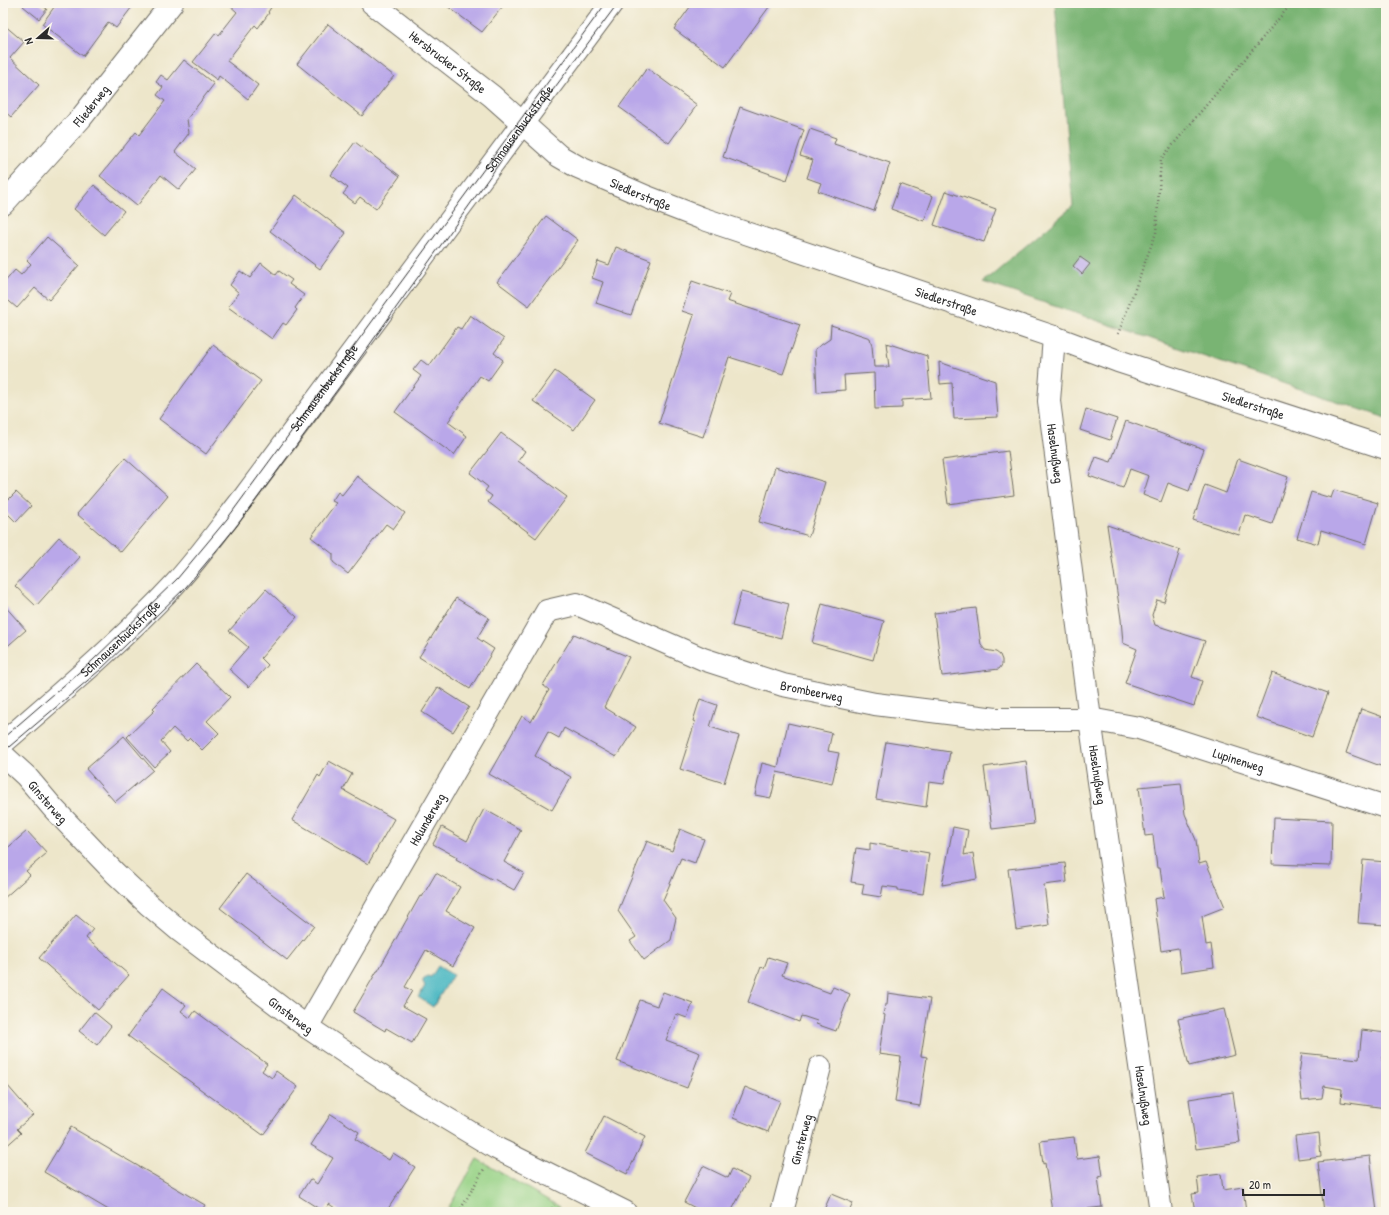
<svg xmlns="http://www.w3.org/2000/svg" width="1389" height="1215" font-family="'Patrick Hand',sans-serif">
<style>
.green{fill:#97d286;stroke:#617e58}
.forest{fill:#79b473;stroke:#52704f}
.water{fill:#49b7c2;stroke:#3a7176}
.building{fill:#b9a7e9}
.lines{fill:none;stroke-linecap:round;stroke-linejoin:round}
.minor-casing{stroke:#6f6c63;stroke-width:24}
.path{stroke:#6f6c63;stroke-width:2.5;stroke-dasharray:1 3;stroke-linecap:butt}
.minor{stroke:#fff;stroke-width:22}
.tram{stroke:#2b2b2b;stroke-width:1}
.labels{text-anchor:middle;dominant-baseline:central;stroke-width:3;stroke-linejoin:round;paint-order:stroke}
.street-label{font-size:13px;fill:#2b2b2b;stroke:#fbf7ec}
</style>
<rect width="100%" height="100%" fill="#fbf7ec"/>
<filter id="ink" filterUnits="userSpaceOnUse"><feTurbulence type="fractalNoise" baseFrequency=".025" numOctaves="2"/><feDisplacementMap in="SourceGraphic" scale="8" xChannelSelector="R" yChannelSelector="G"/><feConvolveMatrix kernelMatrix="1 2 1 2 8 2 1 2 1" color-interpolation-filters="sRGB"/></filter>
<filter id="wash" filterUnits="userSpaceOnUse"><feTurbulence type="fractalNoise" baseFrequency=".012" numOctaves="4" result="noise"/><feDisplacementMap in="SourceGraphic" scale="16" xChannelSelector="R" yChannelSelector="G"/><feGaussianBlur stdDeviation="0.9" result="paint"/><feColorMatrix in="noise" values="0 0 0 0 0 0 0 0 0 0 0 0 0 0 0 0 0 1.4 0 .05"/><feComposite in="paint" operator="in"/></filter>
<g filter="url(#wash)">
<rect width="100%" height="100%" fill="#ede6ca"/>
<polygon class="green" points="477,1159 560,1207 557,1212 446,1212"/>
<polygon class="forest" points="1055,3 1386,3 1386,418 983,282 1073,206"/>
<polygon class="water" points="438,966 453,975 433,1007 418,997 425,986 423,982 423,979 427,976 431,977"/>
<g id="blocks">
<g class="building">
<polygon points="25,3 39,3 47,9 39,19 23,6"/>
<polygon points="57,3 135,3 116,28 108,22 83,56 42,24"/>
<polygon points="229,3 274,3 268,12 269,13 258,28 255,25 227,61 258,85 248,99 219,76 217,80 193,62 216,33 219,35 237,12 228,4"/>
<polygon points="443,3 500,3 503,6 482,32"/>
<polygon points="693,3 772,3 725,67 674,29"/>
<polygon points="3,24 24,42 10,58 39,85 11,117 3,110"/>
<polygon points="328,24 394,76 362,116 297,64"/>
<polygon points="184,60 214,84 187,119 189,133 175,152 196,169 179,190 161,175 137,206 100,176 136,132 139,135 165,101 157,95 163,87 156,82 161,75 168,80"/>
<polygon points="647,68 697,105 669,143 619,107"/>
<polygon points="740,107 804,130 787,180 723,157"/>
<polygon points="810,129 836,138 834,144 890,163 874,211 818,191 821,183 807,178 813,160 800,156"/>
<polygon points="355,142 400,176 376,209 360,197 355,203 343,194 348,188 331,175"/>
<polygon points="900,184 933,196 924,221 891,209"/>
<polygon points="94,185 124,211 104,235 74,209"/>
<polygon points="946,191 996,209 984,242 934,225"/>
<polygon points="296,195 346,233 320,269 270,231"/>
<polygon points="546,216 578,240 529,306 497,282"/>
<polygon points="47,237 79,265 49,300 35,288 17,308 3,296 3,284 15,270 21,275 31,264 27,260"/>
<polygon points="616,247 651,260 631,315 596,303 603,282 592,278 598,261 609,265"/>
<polygon points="1080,257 1090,264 1082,274 1073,266"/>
<polygon points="261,263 276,275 279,271 292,280 289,284 304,295 295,308 297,310 286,325 283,323 272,339 228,307 239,293 230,285 240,271 250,278"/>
<polygon points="692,281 730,294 727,301 800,325 783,374 729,357 703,437 659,423 694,315 682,311"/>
<polygon points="470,315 504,339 494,353 503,360 488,381 480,376 448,422 467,436 454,455 395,412 421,376 413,370 421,360 429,366 457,327 461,329"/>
<polygon points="831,325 870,338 872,346 874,367 889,367 886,343 927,356 931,398 902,400 902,408 875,409 874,373 844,375 845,390 817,392 815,349 830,339"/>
<polygon points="213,345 261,381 206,454 159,419"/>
<polygon points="939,362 995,381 998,417 954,419 952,383 940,384"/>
<polygon points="555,371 595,400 574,430 533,401"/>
<polygon points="1086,409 1117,419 1110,440 1080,430"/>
<polygon points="1126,421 1204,449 1189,491 1168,483 1161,502 1143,495 1149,476 1130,469 1123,488 1089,476 1096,457 1111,462"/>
<polygon points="501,433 525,451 518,461 567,497 536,538 488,502 492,496 485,491 488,487 470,473"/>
<polygon points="1008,451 1014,495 948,504 942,460"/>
<polygon points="125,458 168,496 121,552 77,514"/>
<polygon points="1238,459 1288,477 1272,524 1245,515 1239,535 1193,520 1205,485 1226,493"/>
<polygon points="775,467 825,482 809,536 759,522"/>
<polygon points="357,476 405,513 393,529 386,524 348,574 333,562 333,554 311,537 336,503 332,501 338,492 342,495"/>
<polygon points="1334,490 1378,503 1366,544 1321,530 1318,544 1297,538 1311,492 1331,498"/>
<polygon points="16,492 31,506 16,522 3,509 3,505"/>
<polygon points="1107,525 1180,550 1164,602 1157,600 1152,615 1155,625 1205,641 1192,677 1202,681 1194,706 1125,683 1137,649 1123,643 1121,619"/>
<polygon points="59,537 80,557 36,606 15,586"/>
<polygon points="266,589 297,617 261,658 268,665 249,687 229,669 248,647 229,631"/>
<polygon points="741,592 789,604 781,638 732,626"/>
<polygon points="456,598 489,618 477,638 494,649 470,689 419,657"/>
<polygon points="3,604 26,630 3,650"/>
<polygon points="822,604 884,621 873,660 812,643"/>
<polygon points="976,608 981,645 985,650 996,652 1000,655 1002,660 1002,665 999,669 942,676 934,613"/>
<polygon points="574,634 629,657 604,707 636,727 616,757 564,728 559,738 548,732 535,756 571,777 552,810 489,774 522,716 531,722 549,690 543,685"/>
<polygon points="196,664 230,697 207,721 219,733 202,750 190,738 187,741 173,728 161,741 170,752 154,767 127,737 155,710 153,708"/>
<polygon points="1272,673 1328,693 1312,737 1256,717"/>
<polygon points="438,687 469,707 453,732 422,712"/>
<polygon points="700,699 717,705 710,727 739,736 724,783 680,769 695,722 693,721"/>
<polygon points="1361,709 1386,718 1386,768 1346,753"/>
<polygon points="788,723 832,733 828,751 839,753 832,784 777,772 771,798 755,795 762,763 778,767"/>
<polygon points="124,736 153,770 115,802 86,769"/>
<polygon points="886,742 950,752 944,784 929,782 926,807 876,799"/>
<polygon points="329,761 352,774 343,790 394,819 368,864 292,820 318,775 320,777"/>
<polygon points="1026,761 1034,824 992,829 984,767"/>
<polygon points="1181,783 1185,814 1196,840 1199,864 1206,862 1225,907 1202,916 1206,945 1211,944 1214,967 1181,972 1178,948 1161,951 1154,899 1164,897 1160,868 1157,868 1153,835 1145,836 1139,787"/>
<polygon points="484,809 521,830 504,862 524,873 514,890 494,879 493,880 456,859 457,857 433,844 442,827 467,841"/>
<polygon points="1274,818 1332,821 1331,866 1272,864"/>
<polygon points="953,827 968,830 964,855 973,853 977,879 942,885"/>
<polygon points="680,829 704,839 695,863 681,858 663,900 676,918 671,940 644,960 630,941 636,937 618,911 647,841 672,851"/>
<polygon points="27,831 47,853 26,871 30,875 3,899 3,852"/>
<polygon points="870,843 929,853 923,894 898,890 898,888 883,886 881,897 862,894 864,884 851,882 856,848 870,850"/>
<polygon points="1363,860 1386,862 1386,925 1358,923"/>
<polygon points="1065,863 1067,882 1044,885 1049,925 1016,930 1008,869"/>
<polygon points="436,873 460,887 446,911 475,928 453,966 426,950 405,987 412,991 403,1006 426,1019 412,1043 386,1028 385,1031 353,1012 377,971 378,971 420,896 422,897"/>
<polygon points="246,874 314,926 287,960 220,908"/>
<polygon points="76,915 93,929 86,938 129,975 98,1010 39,958"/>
<polygon points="768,957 787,963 782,975 830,993 833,987 850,994 836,1031 816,1024 817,1021 805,1017 801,1016 799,1022 748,1002 761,967 764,968"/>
<polygon points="163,988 186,1005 181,1011 190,1018 195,1011 267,1064 262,1071 272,1078 276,1071 298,1087 263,1135 128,1036"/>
<polygon points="663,992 693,1003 687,1018 676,1014 666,1040 700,1053 687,1088 617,1061 640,1000 657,1006"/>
<polygon points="888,993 930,999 921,1056 927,1057 920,1106 895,1102 901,1057 879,1054 885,1015 883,1014 884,1010 885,1005 887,1005"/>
<polygon points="1224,1009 1235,1055 1189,1066 1178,1019"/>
<polygon points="94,1012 111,1026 97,1045 79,1031"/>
<polygon points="1362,1030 1386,1033 1382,1061 1386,1062 1386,1108 1341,1102 1342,1089 1324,1086 1322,1098 1302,1100 1299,1074 1302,1053 1359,1059"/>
<polygon points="7,1085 33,1115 17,1129 21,1133 3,1149 3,1088"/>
<polygon points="745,1087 780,1101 768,1132 733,1118"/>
<polygon points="1233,1092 1240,1143 1196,1149 1189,1099"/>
<polygon points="331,1114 359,1132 355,1139 389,1160 393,1153 415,1167 386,1212 379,1209 377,1212 341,1212 329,1204 324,1212 299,1196 310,1179 317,1184 333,1158 311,1145"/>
<polygon points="604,1116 645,1137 627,1174 585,1153"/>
<polygon points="71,1127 205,1205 201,1212 112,1212 44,1172"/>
<polygon points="1319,1133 1321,1156 1298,1159 1295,1136"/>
<polygon points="1074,1137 1077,1159 1100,1156 1103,1176 1098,1177 1102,1207 1061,1212 1052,1212 1045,1163 1043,1164 1040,1141"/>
<polygon points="1370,1156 1377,1212 1324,1212 1318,1162"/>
<polygon points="703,1166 728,1178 732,1169 749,1178 731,1212 703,1212 684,1202"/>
<polygon points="1221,1174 1223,1190 1243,1187 1246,1212 1195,1212 1192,1194 1199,1193 1197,1177"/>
<polygon points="831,1194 853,1203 849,1212 823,1212"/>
</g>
</g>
</g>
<g filter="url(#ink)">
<use href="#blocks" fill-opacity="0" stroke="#6f6c63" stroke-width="1"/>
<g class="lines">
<defs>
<g id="minor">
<path id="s1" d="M372,3L492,96L559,156L578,167L647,197L701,218L1054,337L1118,361L1386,448"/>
<path id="s2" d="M3,204L81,118L172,3"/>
<path id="s3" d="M1054,337L1049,401L1090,719L1161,1212"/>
<path id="s4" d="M3,743C62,692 122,641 175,584C200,557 222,525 245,496L612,3"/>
<path id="s5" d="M3,755L26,776L53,808L115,873L148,904L180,931L307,1027L421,1103L496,1148L625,1212"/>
<path id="s6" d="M307,1027L547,611L577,604L703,659L783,685L875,704L996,719H1090L1139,728L1386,807"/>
<path id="s7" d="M782,1212L820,1067"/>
</g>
</defs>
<use href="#minor" class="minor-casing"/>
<g class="path">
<polyline points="1118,334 1156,233 1161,159 1292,3"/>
<polyline points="459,1212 484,1169"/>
<polyline points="550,1212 554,1205"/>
</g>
<use href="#minor" class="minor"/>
<g class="tram">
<path id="s8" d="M3,738L92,661L177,579L227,519L606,3"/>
<polyline points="3,752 100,670 186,587 236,527 343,382 526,126 618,3"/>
</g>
</g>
</g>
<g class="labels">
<g class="street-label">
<text stroke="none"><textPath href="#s1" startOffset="96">Hersbrucker Straße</textPath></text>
<text stroke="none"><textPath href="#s2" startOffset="132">Fliederweg</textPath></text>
<text stroke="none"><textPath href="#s4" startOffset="805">Schmausenbuckstraße</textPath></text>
<text stroke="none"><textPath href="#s1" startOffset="332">Siedlerstraße</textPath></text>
<text stroke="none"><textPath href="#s1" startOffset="656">Siedlerstraße</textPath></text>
<text stroke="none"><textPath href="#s8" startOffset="477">Schmausenbuckstraße</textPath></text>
<text stroke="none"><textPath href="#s1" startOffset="980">Siedlerstraße</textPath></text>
<text stroke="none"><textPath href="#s3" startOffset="117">Haselnußweg</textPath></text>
<text stroke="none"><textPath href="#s4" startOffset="157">Schmausenbuckstraße</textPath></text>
<text stroke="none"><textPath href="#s6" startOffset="762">Brombeerweg</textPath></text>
<text stroke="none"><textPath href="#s6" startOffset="1197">Lupinenweg</textPath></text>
<text stroke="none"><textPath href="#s3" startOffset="441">Haselnußweg</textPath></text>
<text stroke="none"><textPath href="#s5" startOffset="65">Ginsterweg</textPath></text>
<text stroke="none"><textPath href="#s6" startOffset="240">Holunderweg</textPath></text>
<text stroke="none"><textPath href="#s5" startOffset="389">Ginsterweg</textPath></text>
<text stroke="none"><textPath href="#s3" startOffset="765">Haselnußweg</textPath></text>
<text stroke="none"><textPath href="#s7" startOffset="75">Ginsterweg</textPath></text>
</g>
</g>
<rect width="1389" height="1215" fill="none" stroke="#fbf7ec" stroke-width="16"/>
<g transform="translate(38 38) rotate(250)" stroke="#fbf7ec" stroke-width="3" paint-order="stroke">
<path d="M0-3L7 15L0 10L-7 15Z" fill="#2b2b2b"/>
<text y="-6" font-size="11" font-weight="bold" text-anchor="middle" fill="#2b2b2b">N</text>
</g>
<path d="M1243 1189v6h81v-6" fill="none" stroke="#2b2b2b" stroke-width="2"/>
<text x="1249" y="1189" font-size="12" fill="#2b2b2b" stroke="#fbf7ec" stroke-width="3" paint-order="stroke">20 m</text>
</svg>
